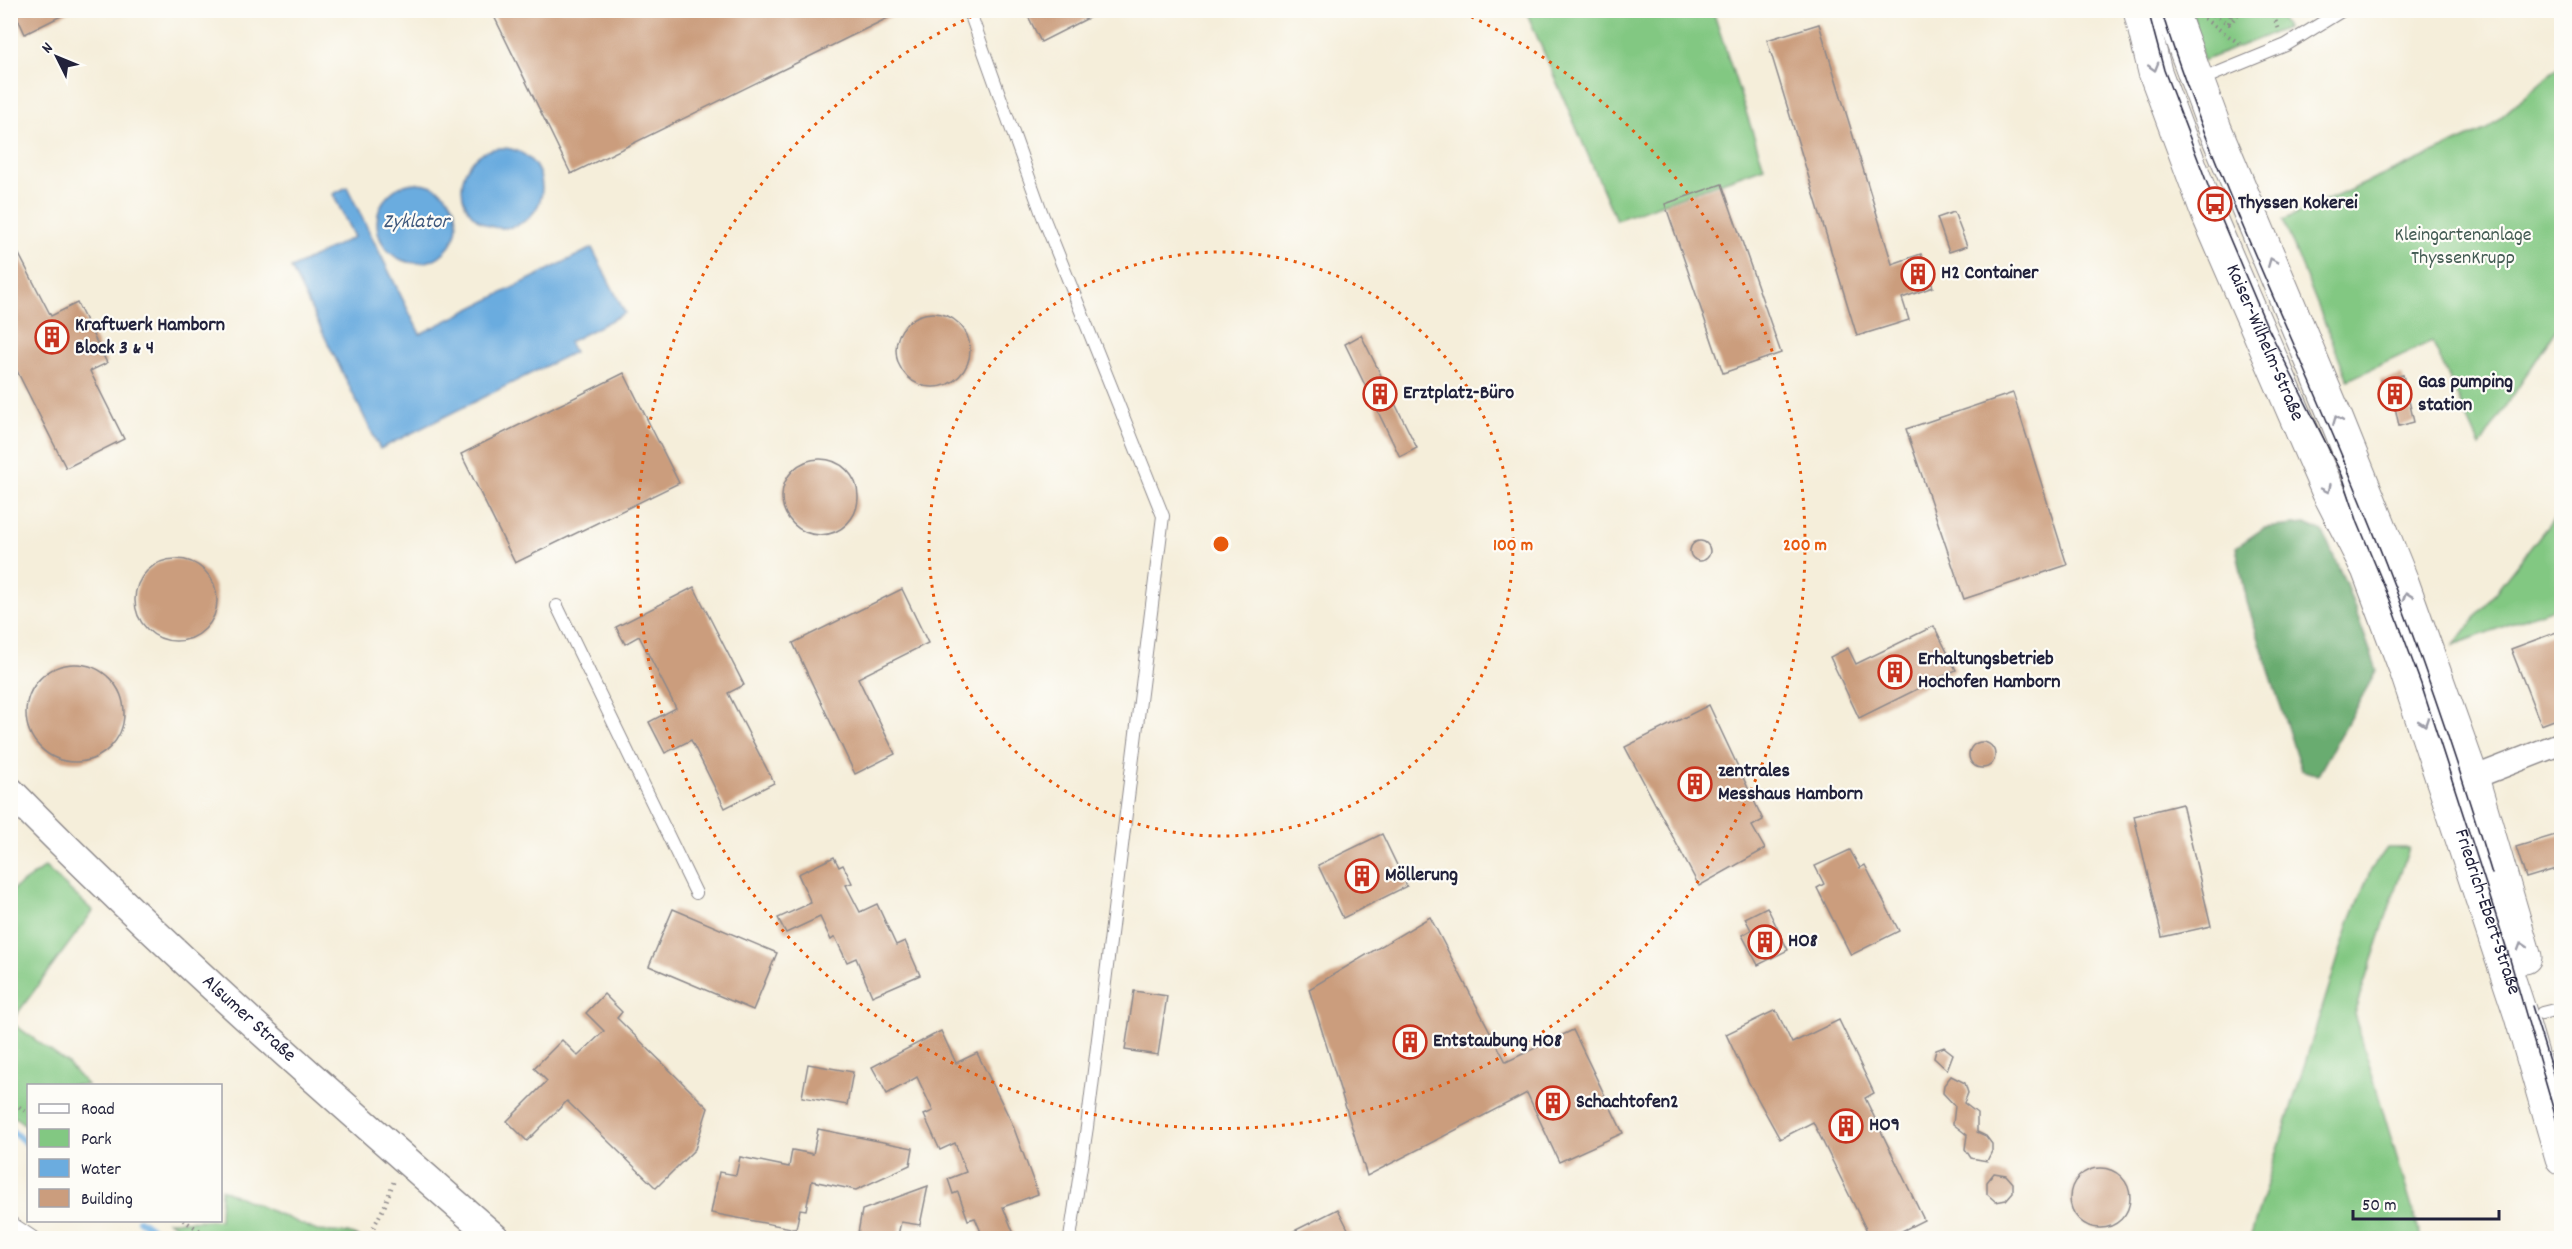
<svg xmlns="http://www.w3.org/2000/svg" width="2572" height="1249" font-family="Dekko,sans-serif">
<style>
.green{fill:#82c882;stroke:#52755e;stroke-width:1.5}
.forest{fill:#69ac70;stroke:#466756;stroke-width:1.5}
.water{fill:#6bacdf;stroke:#46678d;stroke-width:1.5}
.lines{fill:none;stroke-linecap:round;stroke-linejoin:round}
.stream{stroke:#6bacdf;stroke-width:6}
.building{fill:#cb9d7d}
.service-casing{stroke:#8c888a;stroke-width:14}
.minor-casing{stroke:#8c888a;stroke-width:25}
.tertiary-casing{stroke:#8c888a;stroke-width:31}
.secondary-casing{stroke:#8c888a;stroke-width:35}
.path{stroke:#8c888a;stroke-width:4;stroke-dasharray:1.5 4.5;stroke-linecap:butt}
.service{stroke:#fff;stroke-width:12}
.minor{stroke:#fff;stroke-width:22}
.tertiary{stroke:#fff;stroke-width:28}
.secondary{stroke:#fff;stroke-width:33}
.tram{stroke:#22223b;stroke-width:1.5}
.oneway{stroke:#9c9ca7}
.ring{fill:none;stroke:#e8590c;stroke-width:3;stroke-dasharray:3 6}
.labels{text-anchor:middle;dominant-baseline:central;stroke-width:4.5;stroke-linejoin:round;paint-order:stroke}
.poi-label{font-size:20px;font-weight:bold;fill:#22223b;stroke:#fdfcf7;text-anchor:start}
.park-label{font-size:20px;fill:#445c54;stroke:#fdfcf7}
.street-label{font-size:20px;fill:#22223b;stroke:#fdfcf7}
.water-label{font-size:21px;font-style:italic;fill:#3f597d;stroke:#fdfcf7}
.centre{fill:#e8590c;stroke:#fdfcf7;stroke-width:3}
.ring-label{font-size:18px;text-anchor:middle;font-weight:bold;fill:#e8590c;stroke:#fdfcf7;stroke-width:4.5;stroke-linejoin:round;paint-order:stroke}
</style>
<rect width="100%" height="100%" fill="#fdfcf7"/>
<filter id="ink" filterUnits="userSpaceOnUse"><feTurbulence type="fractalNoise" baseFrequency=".0167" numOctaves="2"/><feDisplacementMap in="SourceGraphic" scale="12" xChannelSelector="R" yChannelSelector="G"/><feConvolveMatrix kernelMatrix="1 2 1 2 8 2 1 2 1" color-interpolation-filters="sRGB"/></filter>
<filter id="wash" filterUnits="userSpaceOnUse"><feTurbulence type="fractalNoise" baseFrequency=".008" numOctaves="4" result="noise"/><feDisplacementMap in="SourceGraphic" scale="24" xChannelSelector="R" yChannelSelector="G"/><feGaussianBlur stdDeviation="1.35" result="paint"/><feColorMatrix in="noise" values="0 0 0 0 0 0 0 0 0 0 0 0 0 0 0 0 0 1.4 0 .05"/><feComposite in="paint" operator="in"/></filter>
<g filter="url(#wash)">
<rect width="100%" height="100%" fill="#f5eeda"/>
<g class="green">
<polygon points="1526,11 1713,11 1764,167 1616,220"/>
<polygon points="2192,11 2278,11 2286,28 2203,61"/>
<polygon points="2561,65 2561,322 2480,446 2432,341 2348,380 2283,220 2487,129"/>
<polygon points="2561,509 2561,605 2454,645"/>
<polygon points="2387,848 2409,848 2354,1014 2421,1238 2250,1238 2349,923 2371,870"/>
<polygon points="45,867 93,911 11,1022 67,1063 87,1085 28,1086 28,1127 11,1114 11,891"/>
<polygon points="221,1189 317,1231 348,1233 361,1238 195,1238 168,1221 220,1220"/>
</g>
<polygon class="forest" points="2305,524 2323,532 2346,584 2377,670 2318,775 2301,770 2247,602 2236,547 2264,528"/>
<g class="water">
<circle cx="502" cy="188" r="40"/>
<circle cx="417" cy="223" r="40"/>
<polygon points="347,187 420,334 592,248 625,313 569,342 574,352 380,449 291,268 354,237 333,194"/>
</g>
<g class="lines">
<g class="stream">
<polyline points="10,1129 28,1145"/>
<polyline points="139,1220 166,1238"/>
</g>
</g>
<g id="blocks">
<g class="building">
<polygon points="14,10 73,10 25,34"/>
<polygon points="491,10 904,10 571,174"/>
<polygon points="1025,10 1104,10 1041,42"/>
<polygon points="1819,24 1892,264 1921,254 1933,287 1902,298 1909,320 1857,336 1767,40"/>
<polygon points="1722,184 1781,353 1723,373 1665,204"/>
<polygon points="1954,212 1967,246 1949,252 1937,218"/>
<polygon points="10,237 51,316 77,303 107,363 90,371 124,439 66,468 10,357"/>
<circle cx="933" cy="350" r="37"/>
<polygon points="1361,335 1417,448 1400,457 1345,344"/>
<polygon points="624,373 679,483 515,563 461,454"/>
<polygon points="2403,375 2414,422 2399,426 2395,407 2387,409 2380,380"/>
<polygon points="2013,393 2067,565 1964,599 1906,429"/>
<circle cx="820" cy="497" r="38"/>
<circle cx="1700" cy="551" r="10"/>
<circle cx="176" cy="600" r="41"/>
<polygon points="694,587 744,685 728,693 774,783 725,808 691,740 665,753 649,722 676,708 639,636 625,644 616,627"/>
<polygon points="902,589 928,643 858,678 895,754 855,774 793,643"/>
<polygon points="1934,626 1956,670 1859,718 1830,657 1848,648 1856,664"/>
<polygon points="2562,630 2562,717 2541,725 2511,649"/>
<circle cx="75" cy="713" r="49"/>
<polygon points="1709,705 1763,820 1752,826 1765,849 1699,886 1625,747"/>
<circle cx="1982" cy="755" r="13"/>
<polygon points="2182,804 2211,926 2162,937 2134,816"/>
<polygon points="2562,833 2562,867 2526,878 2516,847"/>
<polygon points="1382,834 1407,886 1343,918 1318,865"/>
<polygon points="1850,850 1860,868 1865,865 1899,931 1851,955 1817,888 1824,884 1815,866"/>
<polygon points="834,857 839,867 843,865 852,883 846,885 860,912 877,904 896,945 905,941 920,975 872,996 856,958 847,962 835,937 831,940 820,917 786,933 778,918 811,903 798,874"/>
<polygon points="1767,907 1788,950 1758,965 1742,935 1751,930 1745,918"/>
<polygon points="673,909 777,953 753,1010 649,966"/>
<polygon points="1430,917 1506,1062 1573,1030 1623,1133 1559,1162 1527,1093 1367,1176 1309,989"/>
<polygon points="1134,991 1167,996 1158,1055 1125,1050"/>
<polygon points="604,994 622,1012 617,1018 708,1108 695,1149 656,1188 567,1101 527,1141 507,1121 547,1081 534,1068 562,1040 578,1056 604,1031 586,1013"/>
<polygon points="1776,1010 1792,1043 1839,1020 1874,1093 1865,1098 1924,1220 1886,1239 1871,1239 1813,1122 1780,1139 1748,1081 1726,1034"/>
<polygon points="941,1031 956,1063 977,1053 1012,1123 1038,1194 1003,1207 1016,1239 984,1239 975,1218 968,1220 958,1192 953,1194 948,1179 966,1172 955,1143 940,1150 924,1115 933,1111 917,1077 887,1094 872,1067"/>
<polygon points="1944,1047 1953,1054 1947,1070 1934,1058 1936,1050"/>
<polygon points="808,1064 853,1072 847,1105 802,1097"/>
<polygon points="1951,1076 1965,1083 1968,1093 1964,1103 1977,1113 1977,1132 1986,1136 1992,1144 1992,1151 1987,1161 1971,1158 1965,1149 1967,1135 1953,1124 1955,1106 1943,1093 1944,1085"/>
<polygon points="818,1129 913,1148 910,1165 856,1190 812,1181 806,1210 800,1209 796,1229 711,1213 719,1172 736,1175 740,1157 789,1167 792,1150 813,1154"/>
<circle cx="2100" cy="1198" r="30"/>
<polygon points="1994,1173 2006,1175 2013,1183 2013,1192 2006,1200 1996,1202 1987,1194 1987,1182"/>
<polygon points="928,1186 920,1225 901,1222 897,1239 857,1239 862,1210"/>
<polygon points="1338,1209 1353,1239 1278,1239"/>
</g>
</g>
</g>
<g filter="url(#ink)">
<use href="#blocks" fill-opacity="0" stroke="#8c888a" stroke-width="1.5"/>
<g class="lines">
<defs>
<g id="service">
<polyline points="969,10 1042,214 1163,516 1087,1127 1070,1238"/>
<polyline points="2198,81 2286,45 2343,10"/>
<polyline points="557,606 696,893"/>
<polyline points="2542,1013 2562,1008"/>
<polyline points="10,1222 34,1238"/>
</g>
<polyline id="minor" points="2460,783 2562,743"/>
<g id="tertiary">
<path id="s1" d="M10,791C164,948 330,1094 495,1238"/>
</g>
<g id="secondary">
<path id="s2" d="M2140,10L2155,72L2208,214L2328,491L2368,569L2405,667L2520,1013L2562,1158"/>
<polyline points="2171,10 2215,129 2336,418 2402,582 2472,778 2525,957"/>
</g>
</defs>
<use href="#service" class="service-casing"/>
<use href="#minor" class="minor-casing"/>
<use href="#tertiary" class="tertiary-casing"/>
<use href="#secondary" class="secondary-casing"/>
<g class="path">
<polyline points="2242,10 2229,24 2207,11 2203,18 2243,46"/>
<polyline points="2271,10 2280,32"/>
<polyline points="2229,23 2232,10"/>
<polyline points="10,1099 28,1114"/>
<polyline points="183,1220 212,1238"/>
<polyline points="368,1238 385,1205 395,1178"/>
</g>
<use href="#service" class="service"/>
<use href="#minor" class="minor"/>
<use href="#tertiary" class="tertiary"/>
<use href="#secondary" class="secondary"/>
<g class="tram">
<polyline points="2148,10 2164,70 2215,204 2266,324 2342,475 2358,523 2390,600 2421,684 2509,956 2562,1139"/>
<path d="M2161,10C2214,177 2293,335 2359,497C2410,620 2453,746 2492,874"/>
<polyline points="2532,1006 2562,1103"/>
</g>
</g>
<defs><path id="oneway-chevron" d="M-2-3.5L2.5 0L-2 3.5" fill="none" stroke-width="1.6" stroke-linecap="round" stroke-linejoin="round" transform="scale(1.5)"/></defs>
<g class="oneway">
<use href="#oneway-chevron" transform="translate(2154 67) rotate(74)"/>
<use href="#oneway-chevron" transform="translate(2272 262) rotate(-112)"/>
<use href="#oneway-chevron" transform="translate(2337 420) rotate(-112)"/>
<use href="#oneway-chevron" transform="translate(2327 489) rotate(65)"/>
<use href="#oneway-chevron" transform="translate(2407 596) rotate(-109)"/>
<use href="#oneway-chevron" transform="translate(2424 722) rotate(71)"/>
<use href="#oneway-chevron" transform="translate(2522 946) rotate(-107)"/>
</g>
</g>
<g class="ring">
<circle cx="1221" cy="544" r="292"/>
<path d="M1463 13A584 584 0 1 1 979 13"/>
</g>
<defs>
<symbol id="bus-ring" viewBox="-11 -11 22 22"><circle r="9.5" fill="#fdfcf7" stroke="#c8321e" stroke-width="1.5"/><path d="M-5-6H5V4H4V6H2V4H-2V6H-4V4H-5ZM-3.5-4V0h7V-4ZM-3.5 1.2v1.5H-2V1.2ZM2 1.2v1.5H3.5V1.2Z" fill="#c8321e"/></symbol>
<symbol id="building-ring" viewBox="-11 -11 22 22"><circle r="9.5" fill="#fdfcf7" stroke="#c8321e" stroke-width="1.5"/><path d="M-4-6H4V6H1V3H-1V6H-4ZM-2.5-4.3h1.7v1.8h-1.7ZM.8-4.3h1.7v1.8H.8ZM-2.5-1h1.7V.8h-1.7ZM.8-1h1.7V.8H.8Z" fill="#c8321e"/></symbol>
</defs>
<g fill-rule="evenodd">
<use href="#bus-ring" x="2196" y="185" width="38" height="38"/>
<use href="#building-ring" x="1899" y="255" width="38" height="38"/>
<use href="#building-ring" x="33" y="318" width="38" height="38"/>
<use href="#building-ring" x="1361" y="375" width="38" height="38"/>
<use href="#building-ring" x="2376" y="375" width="38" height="38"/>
<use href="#building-ring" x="1876" y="653" width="38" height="38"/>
<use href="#building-ring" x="1676" y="765" width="38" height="38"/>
<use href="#building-ring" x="1343" y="857" width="38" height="38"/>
<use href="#building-ring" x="1746" y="923" width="38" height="38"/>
<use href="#building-ring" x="1391" y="1023" width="38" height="38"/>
<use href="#building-ring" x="1534" y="1084" width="38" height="38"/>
<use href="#building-ring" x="1827" y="1107" width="38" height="38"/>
</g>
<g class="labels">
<g class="poi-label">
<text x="2238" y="204">Thyssen Kokerei</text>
<text x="1941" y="274">H2 Container</text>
<text x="75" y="326">Kraftwerk Hamborn<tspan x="75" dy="23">Block 3 &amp; 4</tspan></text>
<text x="2418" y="383">Gas pumping<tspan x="2418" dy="23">station</tspan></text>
<text x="1403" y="394">Erztplatz-Büro</text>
<text x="1918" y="660">Erhaltungsbetrieb<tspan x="1918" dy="23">Hochofen Hamborn</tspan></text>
<text x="1718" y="772">zentrales<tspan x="1718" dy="23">Messhaus Hamborn</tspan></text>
<text x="1385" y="876">Möllerung</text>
<text x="1788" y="942">HO8</text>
<text x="1433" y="1042">Entstaubung HO8</text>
<text x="1576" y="1103">Schachtofen2</text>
<text x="1869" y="1126">HO9</text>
</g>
<g class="park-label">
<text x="2463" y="236">Kleingartenanlage<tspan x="2463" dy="23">ThyssenKrupp</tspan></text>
</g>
<g class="street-label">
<text stroke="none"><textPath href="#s2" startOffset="356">Kaiser-Wilhelm-Straße</textPath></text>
<text stroke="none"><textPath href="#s2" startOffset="968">Friedrich-Ebert-Straße</textPath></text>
<text stroke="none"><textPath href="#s1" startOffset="330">Alsumer Straße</textPath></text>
</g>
<g class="water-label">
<text x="416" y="223">Zyklator</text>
</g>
</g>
<circle cx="1221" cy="544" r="9" class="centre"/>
<g class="ring-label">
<text x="1513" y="550">100 m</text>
<text x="1805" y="550">200 m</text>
</g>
<rect width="2572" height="1249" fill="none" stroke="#fdfcf7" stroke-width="36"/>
<rect x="27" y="1084" width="195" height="138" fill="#fdfcf7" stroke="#a5a5ac" stroke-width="1.5"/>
<rect x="39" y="1104" width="30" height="9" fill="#ffffff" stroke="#a5a5ac" stroke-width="1.5"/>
<text x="81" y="1114" font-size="18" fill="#22223b">Road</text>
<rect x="39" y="1129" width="30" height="18" fill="#82c882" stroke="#a5a5ac" stroke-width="1.5"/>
<text x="81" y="1144" font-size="18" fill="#22223b">Park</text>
<rect x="39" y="1159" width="30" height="18" fill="#6bacdf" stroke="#a5a5ac" stroke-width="1.5"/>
<text x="81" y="1174" font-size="18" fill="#22223b">Water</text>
<rect x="39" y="1189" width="30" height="18" fill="#cb9d7d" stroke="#a5a5ac" stroke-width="1.5"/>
<text x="81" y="1204" font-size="18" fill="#22223b">Building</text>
<g transform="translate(57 57) rotate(313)" stroke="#fdfcf7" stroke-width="4.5" paint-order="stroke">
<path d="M0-4.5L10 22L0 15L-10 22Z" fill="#22223b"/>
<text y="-9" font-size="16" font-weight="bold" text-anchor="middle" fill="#22223b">N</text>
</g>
<path d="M2353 1210v9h146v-9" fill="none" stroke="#22223b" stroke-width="3"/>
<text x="2362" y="1210" font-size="18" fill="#22223b" stroke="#fdfcf7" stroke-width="4.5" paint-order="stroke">50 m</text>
</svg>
